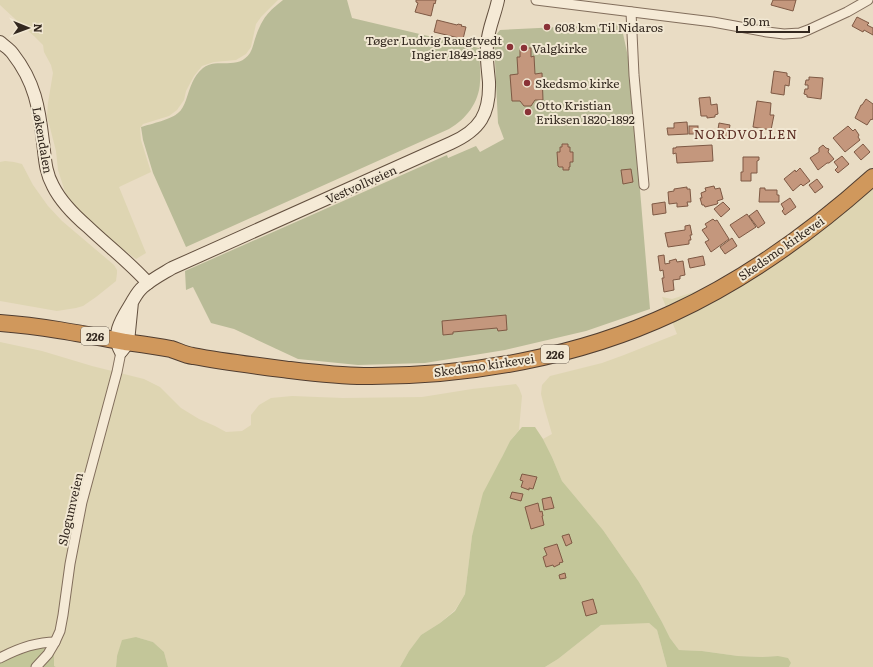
<svg xmlns="http://www.w3.org/2000/svg" width="873" height="667" font-family="Literata,serif">
<style>
.farmland{fill:#ded5b2}
.green{fill:#c3c699}
.cemetery{fill:#b9bb97}
.building{fill:#c4977d;stroke:#7e5944}
.lines{fill:none;stroke-linecap:round;stroke-linejoin:round}
.street-casing{stroke:#826e5c;stroke-width:11}
.secondary-casing{stroke:#63503f;stroke-width:14}
.highway-casing{stroke:#503d30;stroke-width:18}
.street{stroke:#f5ead6;stroke-width:9}
.secondary{stroke:#f5ead6;stroke-width:12}
.highway{stroke:#d0985c;stroke-width:16}
.poi-dot{fill:#8a3237;stroke:#f1e7d2;stroke-width:1.5}
.labels{text-anchor:middle;dominant-baseline:central;stroke-width:4;stroke-linejoin:round;paint-order:stroke}
.shield{fill:#f1e7d2;stroke:#6c6155;stroke-width:1}
.shield-label{font-size:11px;font-weight:bold;fill:#33281f}
.poi-label{font-size:12px;fill:#33281f;stroke:#f1e7d2;text-anchor:start}
.street-label{font-size:12px;fill:#33281f;stroke:#f1e7d2}
.neighbourhood-label{font-size:13px;letter-spacing:1px;fill:#5b2c22;stroke:#f1e7d2}
</style>
<rect width="100%" height="100%" fill="#e9dcc4"/>
<g class="farmland">
<polygon points="0,0 278,0 261,17 256,24 251,47 246,54 236,60 214,62 202,66 194,76 186,91 184,100 177,110 169,116 143,124 140,128 141,140 151,172 119,187 146,253 136,259 116,244 92,223 73,205 66,195 58,170 56,151 47,116 48,103 53,73 51,65 44,52 43,45 34,36 27,30 0,5"/>
<polygon points="5,161 14,162 22,164 33,185 48,206 62,221 114,265 117,270 117,273 116,281 96,297 83,306 76,308 57,311 0,301 0,162"/>
<polygon points="873,174 873,667 789,667 791,663 778,656 762,657 738,656 702,651 679,650 670,638 662,622 639,582 603,530 562,481 552,457 543,439 552,434 545,410 541,394 542,385 550,376 602,363 624,355 677,334 662,297 672,299 697,291 717,284 754,261"/>
<polygon points="0,342 42,351 92,366 144,379 160,387 181,408 199,419 215,426 226,432 242,431 251,425 251,415 259,405 271,398 292,396 343,398 422,397 472,389 516,384 519,388 522,396 519,430 510,441 502,457 472,536 465,594 455,610 440,623 421,635 409,651 400,667 168,667 164,652 153,642 136,637 117,656 116,667 56,667 54,666 54,649 0,655"/>
<polygon points="626,623 649,623 657,630 667,667 545,667 558,659 601,625"/>
</g>
<g class="green">
<polygon points="522,427 535,427 543,439 552,457 562,481 603,530 639,582 662,622 670,638 679,650 702,651 738,656 762,657 778,656 788,658 791,663 789,667 667,667 657,630 649,623 601,625 558,659 545,667 400,667 409,651 421,635 440,623 455,611 465,594 472,536 483,493 502,457 510,441"/>
<polygon points="136,637 153,642 164,652 168,667 116,667 117,656 122,640"/>
<polygon points="34,640 54,649 54,666 56,667 0,667 0,655"/>
</g>
<g class="cemetery">
<path d="M283,0H347L352,18L479,48C479,59 481,71 480,82C479,103 466,119 449,129L186,247L153,173L143,140L141,127C151,124 172,119 178,113C182,110 184,105 186,100C190,88 193,76 203,68C217,57 238,71 250,53C253,48 254,41 256,36C263,17 268,12 283,0Z"/>
<polygon points="621,24 632,76 640,190 650,309 586,331 505,350 425,363 358,365 298,359 234,329 211,323 193,287 186,290 185,271 447,155 448,158 476,146 480,152 504,139 498,123 494,41 495,36 500,30"/>
</g>
<g class="building">
<polygon points="416,0 436,0 435,4 434,3 431,16 415,12 418,3 416,2"/>
<polygon points="773,0 796,0 793,11 771,5"/>
<polygon points="857,17 869,23 867,25 873,28 873,35 864,30 863,32 852,26"/>
<polygon points="437,20 457,25 458,24 462,25 461,26 466,27 463,39 434,32"/>
<polygon points="520,48 531,48 531,57 534,56 535,74 542,73 543,100 535,100 531,106 524,106 520,101 512,101 510,75 518,74 517,57 520,57"/>
<polygon points="774,71 787,73 787,76 790,77 789,86 785,85 784,95 771,93"/>
<polygon points="809,77 823,78 821,99 807,97 807,95 804,94 805,89 808,89 808,85 805,85 806,80 809,80"/>
<polygon points="710,97 711,105 717,104 718,114 715,115 715,117 707,118 707,116 701,116 699,98"/>
<polygon points="866,99 873,104 873,118 872,120 871,119 867,125 855,118 861,105 862,105"/>
<polygon points="757,101 771,103 770,115 774,115 771,130 753,127"/>
<polygon points="687,122 688,134 668,135 667,128 674,128 674,123"/>
<polygon points="719,123 730,125 728,137 717,135"/>
<rect x="689" y="126" width="9" height="8"/>
<polygon points="848,126 853,131 855,129 859,135 858,137 860,140 845,152 833,138"/>
<polygon points="562,144 568,144 568,147 570,147 570,152 573,152 573,162 570,162 570,167 569,167 569,170 563,170 563,167 559,167 558,166 557,152 560,152 560,147 562,147"/>
<polygon points="863,144 870,152 861,160 854,152"/>
<polygon points="712,145 713,161 677,163 676,153 673,154 673,148 676,148 676,147"/>
<polygon points="823,145 826,148 829,149 828,152 834,159 829,163 827,163 818,170 810,158 819,152 819,148"/>
<polygon points="842,156 849,164 838,173 835,170 838,167 834,162"/>
<polygon points="743,157 759,157 759,160 757,161 757,173 751,173 751,181 741,181 741,172 743,172"/>
<polygon points="800,168 810,181 803,186 801,184 793,191 784,179 795,170 796,172"/>
<polygon points="631,169 633,182 623,184 621,170"/>
<polygon points="817,179 823,187 815,193 809,185"/>
<polygon points="714,186 715,189 720,188 723,199 717,201 718,203 717,204 705,207 704,205 702,205 700,198 702,198 701,193 706,191 705,188"/>
<polygon points="687,187 687,189 690,189 691,202 687,202 688,206 677,207 677,203 669,204 668,192 674,191 674,189"/>
<polygon points="760,188 765,188 765,190 777,190 777,195 779,195 779,202 759,202"/>
<polygon points="790,198 796,207 785,215 782,211 784,209 781,204"/>
<polygon points="665,202 666,213 653,215 652,204"/>
<polygon points="723,202 730,209 721,217 714,209"/>
<polygon points="757,210 765,223 758,228 749,216"/>
<polygon points="747,214 756,227 739,238 730,225"/>
<polygon points="713,219 715,221 717,220 729,239 711,252 705,242 709,240 702,230 707,227 705,224"/>
<polygon points="690,225 692,235 690,235 691,240 689,240 689,244 668,247 665,233 685,230 685,226"/>
<polygon points="732,238 737,246 725,254 720,247"/>
<polygon points="664,255 665,264 670,263 669,261 676,259 677,262 683,261 685,275 680,276 680,279 673,280 674,290 664,292 662,278 664,278 663,270 660,271 658,256"/>
<polygon points="703,256 705,265 690,268 688,259"/>
<polygon points="506,315 507,330 498,331 497,328 453,332 453,334 443,335 442,321"/>
<polygon points="522,474 537,477 533,489 529,488 529,490 521,487 523,481 520,480"/>
<polygon points="512,492 523,494 521,501 510,498"/>
<polygon points="551,497 554,508 544,510 542,499"/>
<polygon points="538,503 540,512 542,511 543,516 542,516 544,525 531,529 525,507"/>
<polygon points="569,534 572,543 566,546 562,536"/>
<polygon points="557,544 563,562 559,563 560,564 554,567 553,565 546,567 543,557 547,555 544,548"/>
<polygon points="565,573 566,578 560,579 559,575"/>
<polygon points="593,599 597,613 586,616 582,602"/>
</g>
<g class="lines">
<defs>
<g id="street">
<polyline points="536,0 713,22 767,32 784,34 800,33 808,30 847,12 868,0"/>
<polyline points="631,12 634,75 644,185"/>
<path d="M0,658C17,649 36,642 55,642"/>
<polyline points="36,667 48,654 55,642 60,631 63,615 70,564 82,502 117,372 121,352"/>
</g>
<g id="secondary">
<path d="M0,42C4,46 10,49 13,54C35,82 39,108 43,142C45,157 45,172 53,186C61,202 74,215 88,227C108,246 129,262 148,283"/>
<path d="M132,302L128,342L125,347L121,352C110,334 123,317 132,302C135,297 138,291 143,287C152,279 162,274 172,268L451,143C480,130 490,114 489,82C488,70 486,58 487,45C488,29 495,15 498,0"/>
</g>
<path id="highway" d="M0,323C42,326 83,334 125,342C140,344 156,346 171,349C178,351 185,355 193,356C225,362 258,366 290,370C315,373 340,376 364,376C468,377 579,357 673,313C746,279 813,231 873,177"/>
</defs>
<use href="#street" class="street-casing"/>
<use href="#secondary" class="secondary-casing"/>
<use href="#highway" class="highway-casing"/>
<use href="#street" class="street"/>
<use href="#secondary" class="secondary"/>
<use href="#highway" class="highway"/>
</g>
<g class="poi-dot">
<circle cx="547" cy="27" r="4"/>
<circle cx="510" cy="47" r="4"/>
<circle cx="524" cy="48" r="4"/>
<circle cx="527" cy="83" r="4"/>
<circle cx="528" cy="112" r="4"/>
</g>
<g class="labels">
<g class="shield">
<rect x="81" y="327" width="28" height="18" rx="3"/>
<rect x="541" y="345" width="28" height="18" rx="3"/>
</g>
<g class="shield-label">
<text x="95" y="336">226</text>
<text x="555" y="354">226</text>
</g>
<g class="poi-label">
<text x="555" y="27">608 km Til Nidaros</text>
<text x="502" y="40" text-anchor="end">Tøger Ludvig Raugtvedt<tspan x="502" dy="14">Ingier 1849-1889</tspan></text>
<text x="532" y="48">Valgkirke</text>
<text x="535" y="83">Skedsmo kirke</text>
<text x="536" y="105">Otto Kristian<tspan x="536" dy="14">Eriksen 1820-1892</tspan></text>
</g>
<g class="street-label">
<text transform="translate(43 140) rotate(80)">Løkendalen</text>
<text transform="translate(361 184) rotate(-24)">Vestvollveien</text>
<text transform="translate(781 248) rotate(-35)">Skedsmo kirkevei</text>
<text transform="translate(484 365) rotate(-8)">Skedsmo kirkevei</text>
<text transform="translate(70 509) rotate(-77)">Slogumveien</text>
</g>
<g class="neighbourhood-label">
<text x="746" y="133">NORDVOLLEN</text>
</g>
</g>
<g transform="translate(28 28) rotate(91)" stroke="#f1e7d2" stroke-width="3" paint-order="stroke">
<path d="M0-3L7 15L0 10L-7 15Z" fill="#33281f"/>
<text y="-6" font-size="11" font-weight="bold" text-anchor="middle" fill="#33281f">N</text>
</g>
<path d="M737 26v6h72v-6" fill="none" stroke="#33281f" stroke-width="2"/>
<text x="743" y="26" font-size="12" fill="#33281f" stroke="#f1e7d2" stroke-width="3" paint-order="stroke">50 m</text>
</svg>
